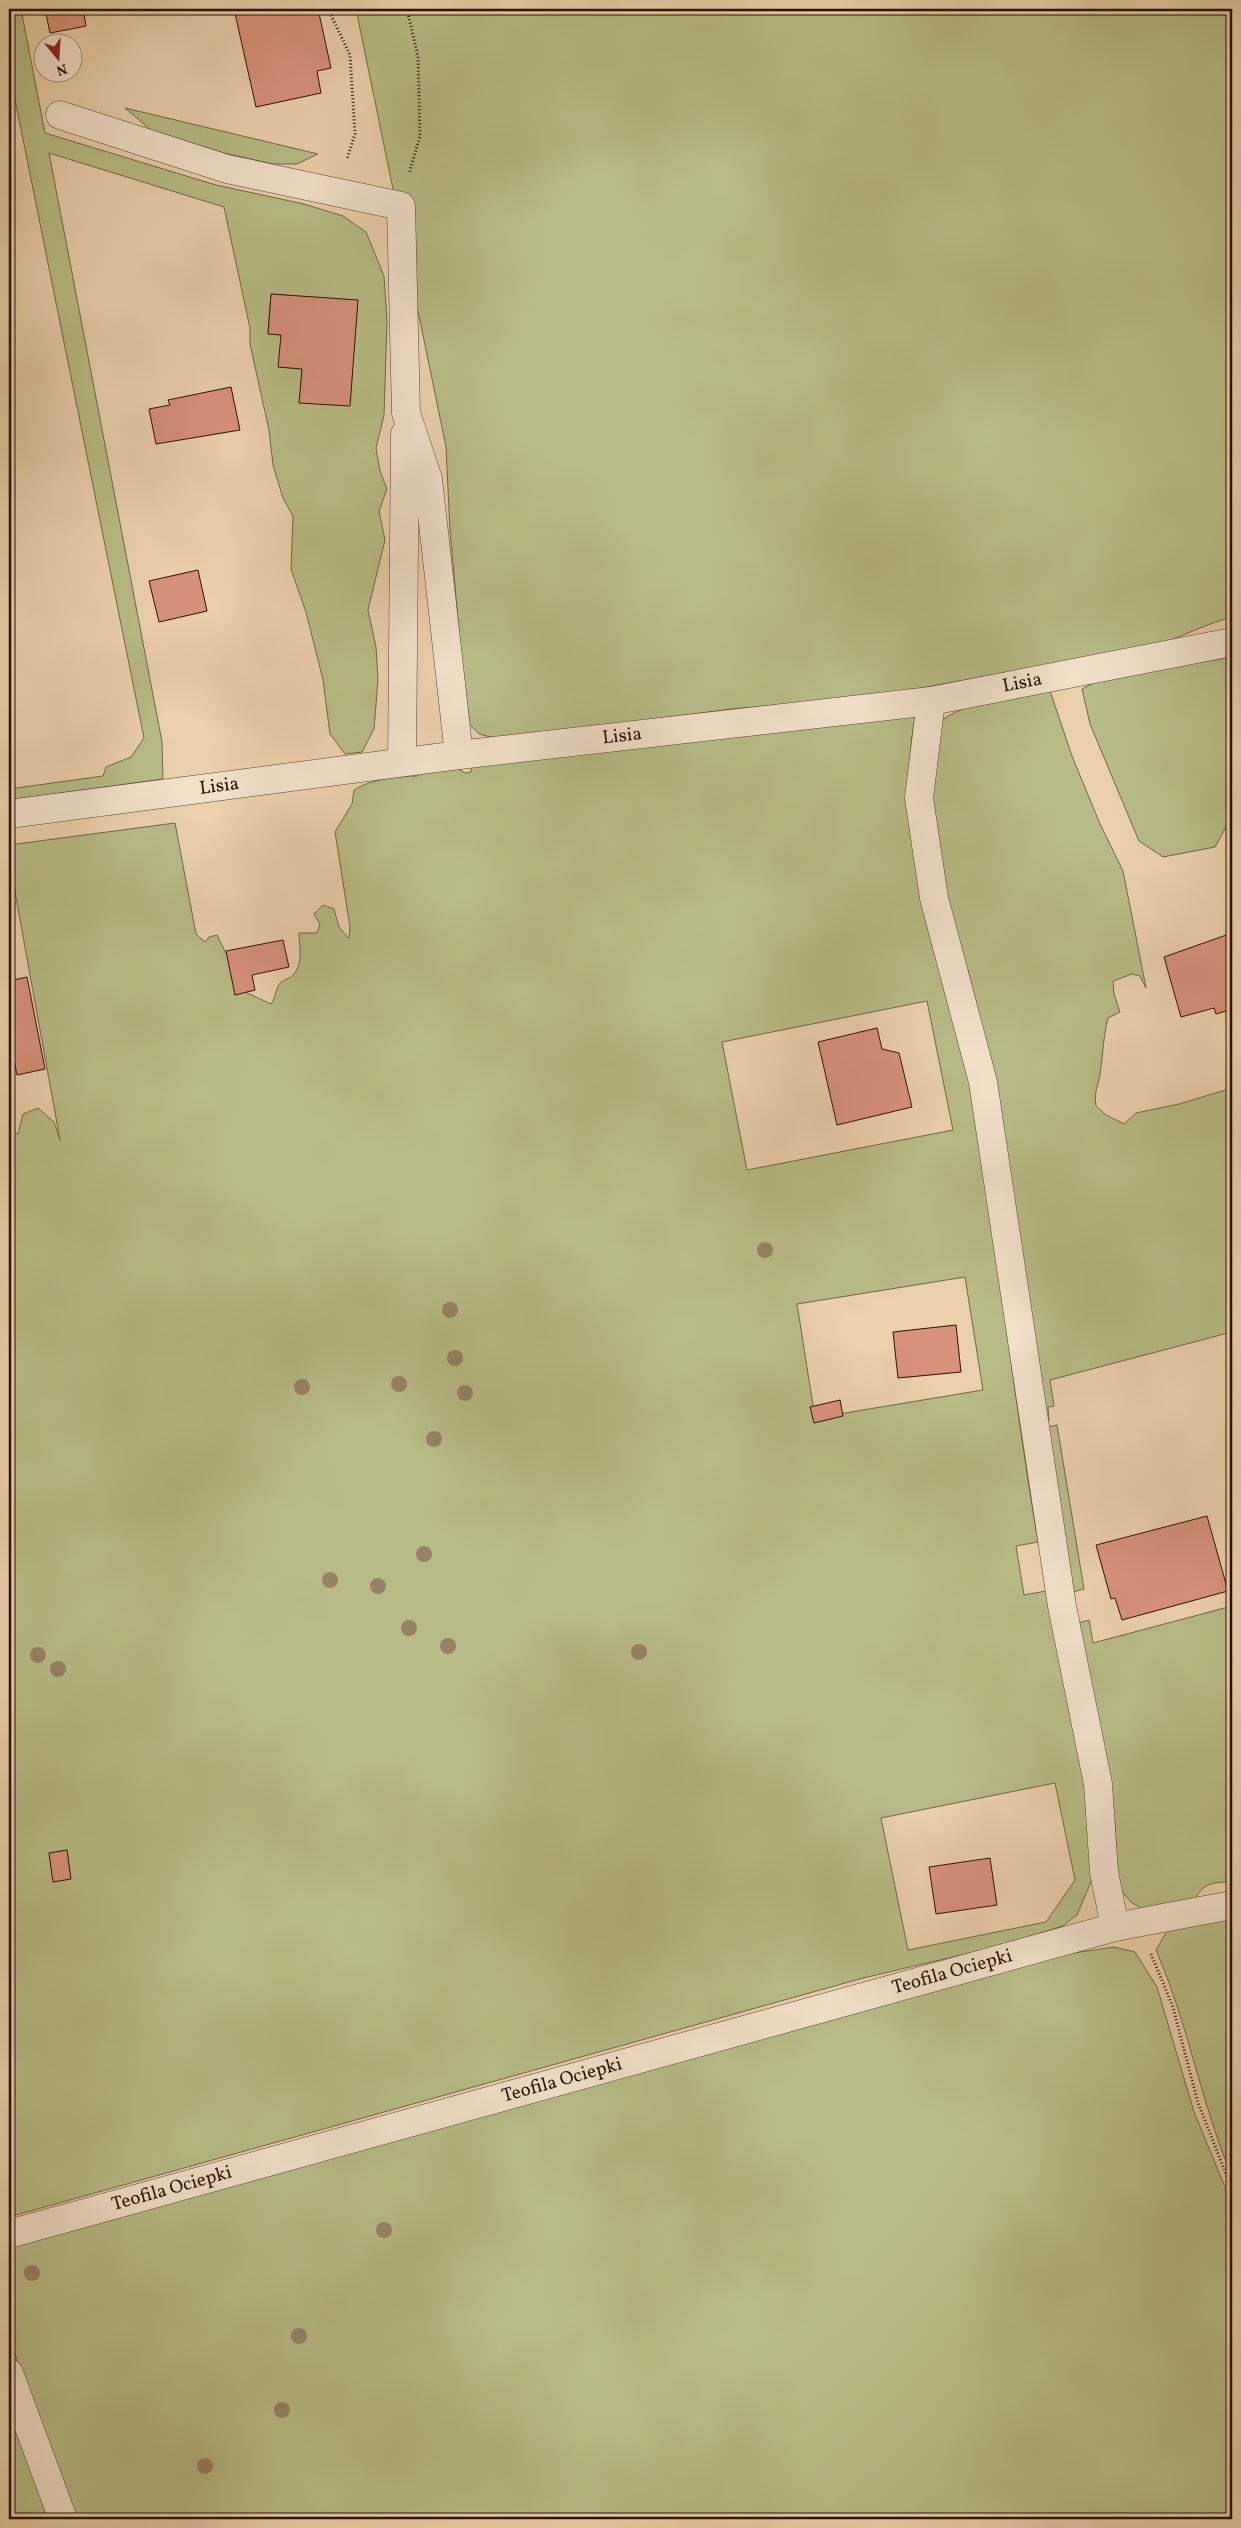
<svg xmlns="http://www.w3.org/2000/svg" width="1241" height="2528" font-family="Vollkorn,serif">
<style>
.green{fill:#b8bb88;stroke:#716546;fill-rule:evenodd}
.building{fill:#d8927b;stroke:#2a0f05}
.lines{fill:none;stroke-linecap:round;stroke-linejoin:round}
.street-casing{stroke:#5a3f2f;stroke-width:29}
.path{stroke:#2a0f05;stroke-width:3;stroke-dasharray:1 2.5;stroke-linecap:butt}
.street{stroke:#f2e0c9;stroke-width:28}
.tree{fill:#988266}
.labels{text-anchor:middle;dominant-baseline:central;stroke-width:4.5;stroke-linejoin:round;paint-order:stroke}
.street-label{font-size:19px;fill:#2a0f05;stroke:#f2e0c9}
</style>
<rect width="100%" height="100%" fill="#ebd0ac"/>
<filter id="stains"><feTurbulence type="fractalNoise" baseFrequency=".004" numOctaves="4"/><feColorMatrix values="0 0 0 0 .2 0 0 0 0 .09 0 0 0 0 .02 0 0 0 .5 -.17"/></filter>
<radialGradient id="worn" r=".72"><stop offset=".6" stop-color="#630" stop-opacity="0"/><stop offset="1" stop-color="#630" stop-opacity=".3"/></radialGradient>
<g class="green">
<path d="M9,9H21L45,133L216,185L304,204L343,216L366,232L384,276L387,321L384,415L376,448L380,471L387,489L379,511L385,540L368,610L376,647L378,680L374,729L362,752L345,754L330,734L323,680L306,612L291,569L293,516L283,498L273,465L269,430L250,344V328L224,207L49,153L162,742L163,779L9,800V789L103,776L106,767L131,757L144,738L9,70ZM271,294L357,301L300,403L302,369L279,367L281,335L268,333Z"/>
<path d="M356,9H1232V617C1206,624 1183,636 1158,645L871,697L732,709L498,739L479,734L470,725L462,665L450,530L446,447Z"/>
<polygon points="125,108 318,154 297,164 273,164 224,153 151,130"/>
<polygon points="1232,657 1232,699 1227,730 1231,818 1215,847 1163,857 1139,841 1090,724 1082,689 1103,678"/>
<path d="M1050,691L1072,756L1100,824L1123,871L1146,988L1140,976L1132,974L1113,981L1114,994L1120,1012L1108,1018C1103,1037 1103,1055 1100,1074C1098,1088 1094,1089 1096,1106L1106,1115L1124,1124L1136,1113L1179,1104L1232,1088V1332L1050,1380L1054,1406L1048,1407L1049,1421L1043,1422L991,1065L968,970L964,971L934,834L932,797L939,723C962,701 1018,697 1050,691Z"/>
<path d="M916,714C900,783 919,846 933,914C947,975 962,1037 973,1100C998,1247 1013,1395 1038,1542L1016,1546L1024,1595L1046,1591L1082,1770L1093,1844V1877L1077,1915L1063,1926L991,1948L863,1978L9,2217V1131L18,1134L23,1114L38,1108L54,1122L60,1140L9,859V845L175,823L196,934L205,942L209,937L217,935L245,992L271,1004C276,997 275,990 280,983C284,979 290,979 293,975C304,963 299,947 299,933H317L320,924L314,914L323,905L334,909L339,927L349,939L350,927L335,832L352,804L354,790C371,779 398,776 418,776L419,773L453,766L465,773L471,772L472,765ZM927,1001L953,1130L747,1170L722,1042ZM965,1277L983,1390L815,1418L797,1304ZM1055,1783L1075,1880L1046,1922L908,1950L881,1818Z"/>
<polygon points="1057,1425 1084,1589 1069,1593 1043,1428"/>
<path d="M1232,1606V1779L1228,1780L1232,1794V1882C1215,1882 1204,1882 1195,1899L1145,1911L1131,1902L1118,1887L1115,1824L1074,1624L1089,1620L1093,1643Z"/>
<path d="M1232,1913V2177C1201,2103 1188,2023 1156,1950L1167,1931Z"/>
<polygon points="1114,1947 1135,1952 1157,1987 1194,2112 1232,2204 1232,2519 73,2519 9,2337 9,2248 15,2242 1067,1954"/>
<polygon points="9,2392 51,2519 9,2519"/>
</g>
<g class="building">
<polygon points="45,9 83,9 86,26 50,33"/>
<polygon points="234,9 318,9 331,68 317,71 321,93 256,107"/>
<polygon points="271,294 358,300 350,406 299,403 302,369 278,367 281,335 268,334"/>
<polygon points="231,387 240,430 156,444 149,409 170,405 168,400"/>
<polygon points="198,570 207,611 159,622 149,581"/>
<polygon points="1232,933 1232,1009 1216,1014 1214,1008 1181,1017 1164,957"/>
<polygon points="283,940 289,967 252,975 255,990 235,995 226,951"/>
<polygon points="27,977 45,1069 17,1075 9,1033 9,981"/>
<polygon points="877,1028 882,1049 899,1053 912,1107 837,1125 818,1042"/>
<polygon points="956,1325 961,1372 898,1378 893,1332"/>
<polygon points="840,1400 843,1416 814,1423 810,1407"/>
<polygon points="1207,1516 1228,1591 1122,1620 1115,1598 1111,1599 1096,1545"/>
<polygon points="67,1850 71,1879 53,1882 49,1853"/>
<polygon points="990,1858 997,1905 936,1914 929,1867"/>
</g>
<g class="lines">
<defs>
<g id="street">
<polyline points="60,115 227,169 401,206 406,413 428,479 459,755"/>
<polyline points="931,701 919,798 934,898 983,1082 1062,1606 1098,1784 1104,1872 1115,1927"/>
<polyline points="402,762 405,434"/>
<path id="s1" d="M9,814L459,755L931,701L1232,642"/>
<path id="s2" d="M9,2234L1115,1927L1232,1905"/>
<polyline points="9,2373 63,2519"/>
</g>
</defs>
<use href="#street" class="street-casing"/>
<g class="path">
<polyline points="328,9 350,55 355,134 347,159"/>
<polyline points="407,9 418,57 420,136 409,174"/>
<polyline points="1151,1954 1173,2007 1198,2103 1232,2189"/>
</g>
<use href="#street" class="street"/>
</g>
<g class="tree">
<circle cx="765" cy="1250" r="8"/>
<circle cx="450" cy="1310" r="8"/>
<circle cx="455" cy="1358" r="8"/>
<circle cx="399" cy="1384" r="8"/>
<circle cx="302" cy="1387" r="8"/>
<circle cx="465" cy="1393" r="8"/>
<circle cx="434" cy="1439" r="8"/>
<circle cx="424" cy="1554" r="8"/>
<circle cx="330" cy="1580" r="8"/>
<circle cx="378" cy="1586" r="8"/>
<circle cx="409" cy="1628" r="8"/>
<circle cx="448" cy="1646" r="8"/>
<circle cx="639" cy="1652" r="8"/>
<circle cx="38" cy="1655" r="8"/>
<circle cx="58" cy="1669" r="8"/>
<circle cx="384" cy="2230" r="8"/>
<circle cx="32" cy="2273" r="8"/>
<circle cx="299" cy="2336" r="8"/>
<circle cx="282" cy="2410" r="8"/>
<circle cx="205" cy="2466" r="8"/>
</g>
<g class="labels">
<g class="street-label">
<text stroke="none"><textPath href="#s1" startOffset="1022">Lisia</textPath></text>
<text stroke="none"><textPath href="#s1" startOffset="618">Lisia</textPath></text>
<text stroke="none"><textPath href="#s1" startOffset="212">Lisia</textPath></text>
<text stroke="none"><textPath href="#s2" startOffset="979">Teofila Ociepki</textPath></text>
<text stroke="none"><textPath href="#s2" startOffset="574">Teofila Ociepki</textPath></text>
<text stroke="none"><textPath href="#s2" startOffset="169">Teofila Ociepki</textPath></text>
</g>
</g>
<rect width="1241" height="2528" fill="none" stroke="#ebd0ac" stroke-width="30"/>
<rect x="10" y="10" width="1221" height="2508" fill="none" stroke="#2a0f05" stroke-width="2.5"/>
<rect x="15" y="15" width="1211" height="2498" fill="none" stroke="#2a0f05"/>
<g transform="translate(58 58) rotate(162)"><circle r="24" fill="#f2e0c9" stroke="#a28c7b"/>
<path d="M0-4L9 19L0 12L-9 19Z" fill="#8f2418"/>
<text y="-8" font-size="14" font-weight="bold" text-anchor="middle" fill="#2a0f05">N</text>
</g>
<rect width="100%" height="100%" filter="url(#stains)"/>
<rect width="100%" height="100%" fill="url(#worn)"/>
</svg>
